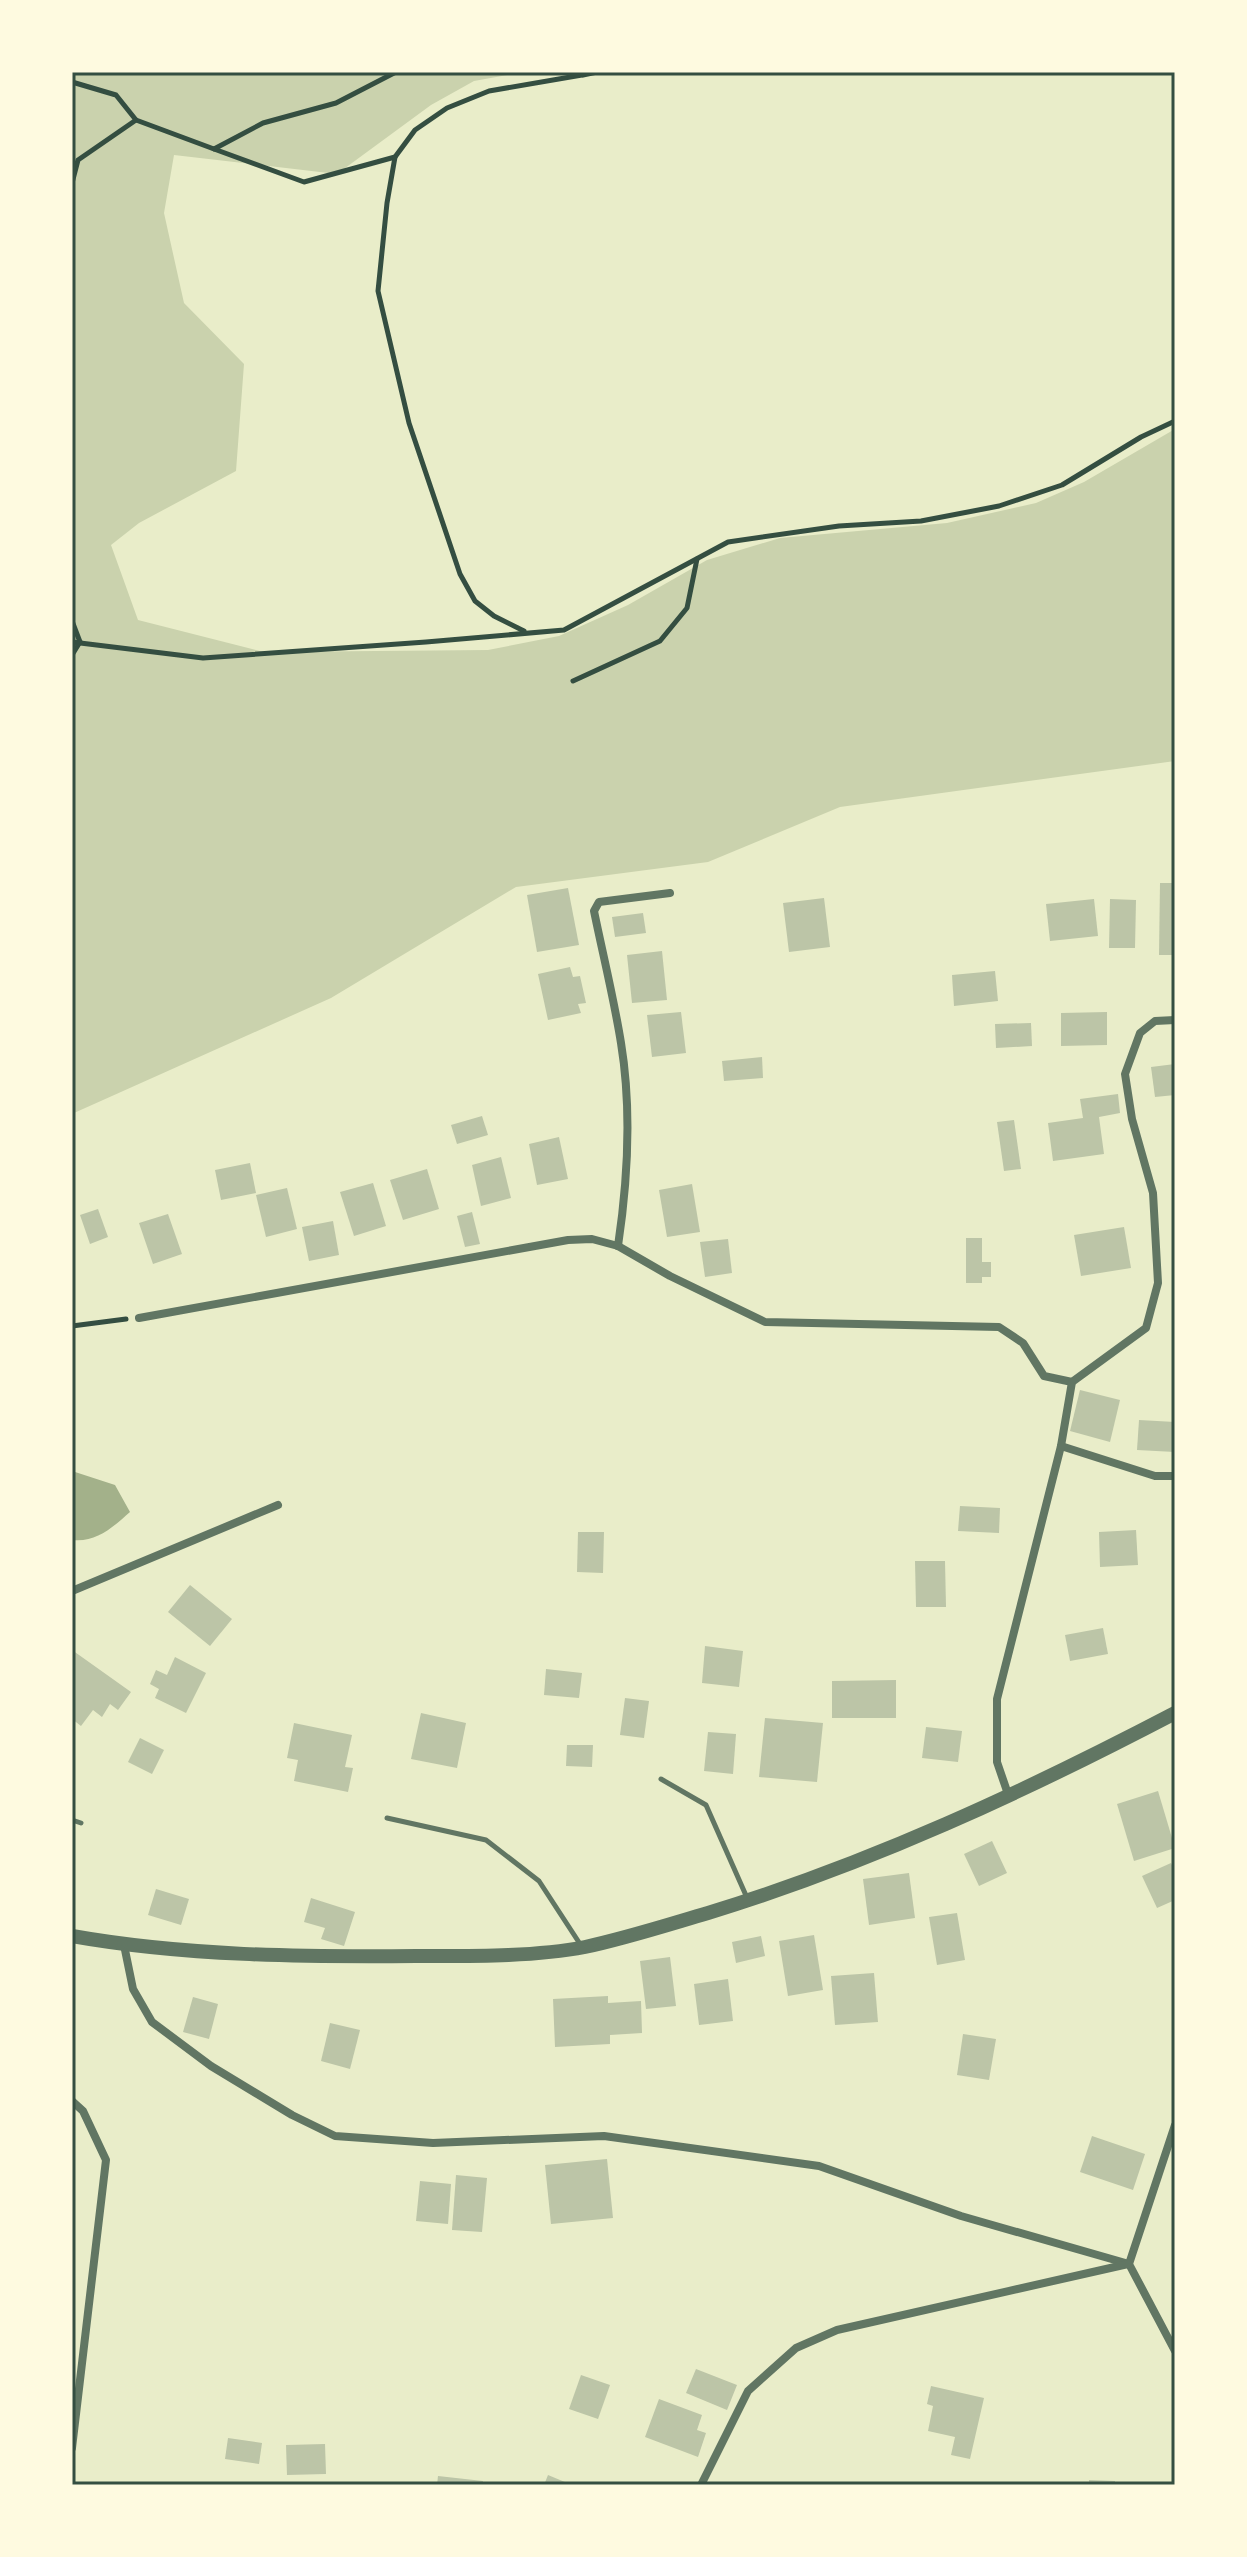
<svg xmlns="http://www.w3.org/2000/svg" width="1247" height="2557" font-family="'Fira Sans',sans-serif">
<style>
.green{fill:#cad2ad}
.water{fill:#a3b18a}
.building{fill:#bcc5a7}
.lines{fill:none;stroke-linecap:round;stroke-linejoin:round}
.path{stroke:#344e41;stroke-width:5}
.service{stroke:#617663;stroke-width:5}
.minor{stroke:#617663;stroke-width:8}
.tertiary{stroke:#617663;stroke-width:14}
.neatline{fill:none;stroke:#344e41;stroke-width:3}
</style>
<rect width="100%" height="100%" fill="#e9edc9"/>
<polygon class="green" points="72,72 524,72 474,81 431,105 337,174 174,155 164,213 184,303 244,364 236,471 139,523 111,545 138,620 264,652 488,650 559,636 628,605 707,560 780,538 947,523 1036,503 1084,482 1175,429 1175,761 840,807 708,862 516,887 331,998 74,1113"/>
<path class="water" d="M72,1471L115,1485L130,1512C113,1527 96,1543 72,1540Z"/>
<g class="building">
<polygon points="1160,883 1175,883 1175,955 1159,955"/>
<polygon points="568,888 579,945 537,952 527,895"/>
<polygon points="824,898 830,947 789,952 783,903"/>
<polygon points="1094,899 1098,936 1050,941 1046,904"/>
<polygon points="1110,899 1136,900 1135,948 1109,948"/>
<polygon points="643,913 646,933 615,937 612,917"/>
<polygon points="662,951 667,1000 632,1003 627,955"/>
<polygon points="570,967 573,977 580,976 586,1003 578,1004 581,1013 548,1020 538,974"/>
<polygon points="995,971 998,1001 954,1006 952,975"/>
<polygon points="681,1012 686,1053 652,1057 647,1015"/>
<polygon points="1107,1012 1107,1045 1061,1046 1061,1013"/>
<polygon points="1031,1023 1032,1046 996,1048 995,1024"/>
<polygon points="762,1057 763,1078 724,1081 722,1061"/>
<polygon points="1175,1064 1175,1095 1155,1097 1151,1067"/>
<polygon points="1118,1094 1120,1113 1099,1117 1104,1154 1053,1161 1048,1123 1083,1118 1080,1099"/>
<polygon points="482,1116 488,1135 457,1144 451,1125"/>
<polygon points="1014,1120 1021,1169 1004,1171 997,1122"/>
<polygon points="559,1137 568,1179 537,1185 529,1144"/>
<polygon points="501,1157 511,1198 481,1206 472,1165"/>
<polygon points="250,1163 256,1193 221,1200 215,1170"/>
<polygon points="427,1169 439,1209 403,1220 390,1180"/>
<polygon points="373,1183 386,1226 354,1236 340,1192"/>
<polygon points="692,1184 700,1232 667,1237 659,1190"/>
<polygon points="287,1188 297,1229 266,1237 256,1195"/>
<polygon points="98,1209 108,1237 90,1244 80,1215"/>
<polygon points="472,1212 480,1244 465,1247 457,1216"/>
<polygon points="168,1214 182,1254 153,1264 139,1223"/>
<polygon points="333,1221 339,1255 309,1261 302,1227"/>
<polygon points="1124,1227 1131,1268 1081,1276 1074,1235"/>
<polygon points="966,1238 982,1238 982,1262 991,1262 991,1277 982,1277 982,1283 966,1283"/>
<polygon points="728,1239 732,1273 705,1277 700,1242"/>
<polygon points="1080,1390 1120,1400 1110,1442 1070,1431"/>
<polygon points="1139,1420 1175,1422 1175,1452 1137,1450"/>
<polygon points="960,1506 1000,1508 999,1533 958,1531"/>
<polygon points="1136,1530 1138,1565 1100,1567 1099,1532"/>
<polygon points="578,1532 604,1532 603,1573 577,1572"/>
<polygon points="915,1561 945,1561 946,1607 916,1607"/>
<polygon points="190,1585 232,1619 210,1646 168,1612"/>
<polygon points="1103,1628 1108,1654 1070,1661 1065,1635"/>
<polygon points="705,1646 743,1651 739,1687 702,1683"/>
<polygon points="72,1650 131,1692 118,1710 110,1704 102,1717 93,1710 81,1726 72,1719"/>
<polygon points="175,1657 206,1673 186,1713 155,1698 159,1689 150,1684 156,1670 167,1675"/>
<polygon points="546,1669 582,1673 579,1698 544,1695"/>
<polygon points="896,1680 896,1718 832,1718 832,1681"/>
<polygon points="625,1698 649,1701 644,1738 620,1735"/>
<polygon points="421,1713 466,1723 457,1768 411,1759"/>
<polygon points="765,1718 823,1723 817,1782 759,1777"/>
<polygon points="294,1723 352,1735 345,1767 353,1768 348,1792 294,1781 298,1760 287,1758"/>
<polygon points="926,1727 962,1731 958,1762 922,1758"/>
<polygon points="708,1732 736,1734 733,1774 704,1771"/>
<polygon points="140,1738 164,1750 152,1774 128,1762"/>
<polygon points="567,1745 593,1745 592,1767 566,1766"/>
<polygon points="1158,1791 1175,1848 1134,1861 1117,1804"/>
<polygon points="992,1841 1007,1873 979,1886 964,1854"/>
<polygon points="1171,1863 1175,1871 1175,1900 1157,1908 1142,1876"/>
<polygon points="909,1873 915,1918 869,1925 863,1879"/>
<polygon points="156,1889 189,1899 181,1925 148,1915"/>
<polygon points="311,1898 355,1912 344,1946 321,1939 325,1928 304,1922"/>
<polygon points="957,1913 965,1960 937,1965 929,1917"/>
<polygon points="814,1935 823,1990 788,1996 779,1941"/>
<polygon points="761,1936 765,1956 736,1963 732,1942"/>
<polygon points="670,1957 676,2006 646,2009 640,1961"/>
<polygon points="874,1973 878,2022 835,2025 831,1976"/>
<polygon points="728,1979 733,2021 699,2025 694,1984"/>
<polygon points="608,1996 608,2003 641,2001 642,2033 610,2035 610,2044 555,2047 553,1999"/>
<polygon points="193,1997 218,2004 209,2039 183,2032"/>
<polygon points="330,2023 360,2030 350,2069 321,2061"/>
<polygon points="963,2034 996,2039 989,2080 957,2075"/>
<polygon points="1092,2136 1145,2154 1133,2190 1080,2172"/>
<polygon points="607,2159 613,2218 551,2224 545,2165"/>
<polygon points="456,2175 487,2178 482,2232 452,2230"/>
<polygon points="420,2181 451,2184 448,2224 416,2221"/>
<polygon points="696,2369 737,2385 727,2410 686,2393"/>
<polygon points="581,2375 610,2385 598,2419 569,2409"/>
<polygon points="931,2386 984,2398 970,2459 951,2455 955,2437 928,2431 933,2406 927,2404"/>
<polygon points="659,2399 702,2415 697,2430 706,2433 698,2457 645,2437"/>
<polygon points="228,2438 262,2443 259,2464 225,2459"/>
<polygon points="325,2444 326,2474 287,2475 286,2445"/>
<polygon points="548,2475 572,2485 544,2485"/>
<polygon points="438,2476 483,2481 482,2485 437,2485"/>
<polygon points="1089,2480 1115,2481 1115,2485 1089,2485"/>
</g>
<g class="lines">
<g class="path">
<polyline points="583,75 597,72"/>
<polyline points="72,82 116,95 136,120"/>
<polyline points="214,149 304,182 395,157 415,130 447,108 489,91 582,75 585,72"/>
<polyline points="395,157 387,203 378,291 409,423 460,574 475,601 494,616 524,631"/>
<polyline points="72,183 78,160 136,120 214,149 263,123 336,103 396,72"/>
<polyline points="72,621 80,642"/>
<polyline points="72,642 203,658 426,642 564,630 728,542 839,526 921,521 999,506 1062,485 1141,437 1175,421"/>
<polyline points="72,655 80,642"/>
<polyline points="573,681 660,641 687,608 697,559"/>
<polyline points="72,1326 126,1319"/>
</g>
<g class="service">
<polyline points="661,1779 706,1805 748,1900"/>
<polyline points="387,1818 486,1840 539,1881 582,1947"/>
<polyline points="72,1820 81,1823"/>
</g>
<g class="minor">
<path d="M618,1246C628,1179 632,1110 621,1043C614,999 603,955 594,911L599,902L670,893"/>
<polyline points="139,1318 568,1240 592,1239 618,1246 670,1276 765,1322 999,1327 1023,1343 1044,1376 1072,1382"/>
<polyline points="1061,1446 1155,1476 1175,1476"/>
<polyline points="72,1591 278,1505"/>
<polyline points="1009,1797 997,1762 997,1699 1061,1446 1072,1382 1146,1328 1158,1283 1153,1193 1132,1119 1125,1074 1140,1033 1155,1021 1175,1020"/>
<polyline points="124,1945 133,1989 152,2022 211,2066 292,2115 335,2136 433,2143 604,2136 819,2166 961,2216 1129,2264"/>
<polyline points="72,2101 83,2111 106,2160 72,2448"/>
<polyline points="1175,2125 1129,2264 1175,2351"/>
<polyline points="701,2485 748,2391 796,2348 837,2330 1128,2264"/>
</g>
<path class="tertiary" d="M72,1936C185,1956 302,1957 416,1956C469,1956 534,1957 585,1947C627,1938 667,1925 708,1913C871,1863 1024,1792 1175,1713"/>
</g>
<rect width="1247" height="2557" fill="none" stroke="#fefae0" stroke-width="148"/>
<rect x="74" y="74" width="1099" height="2409" class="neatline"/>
</svg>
